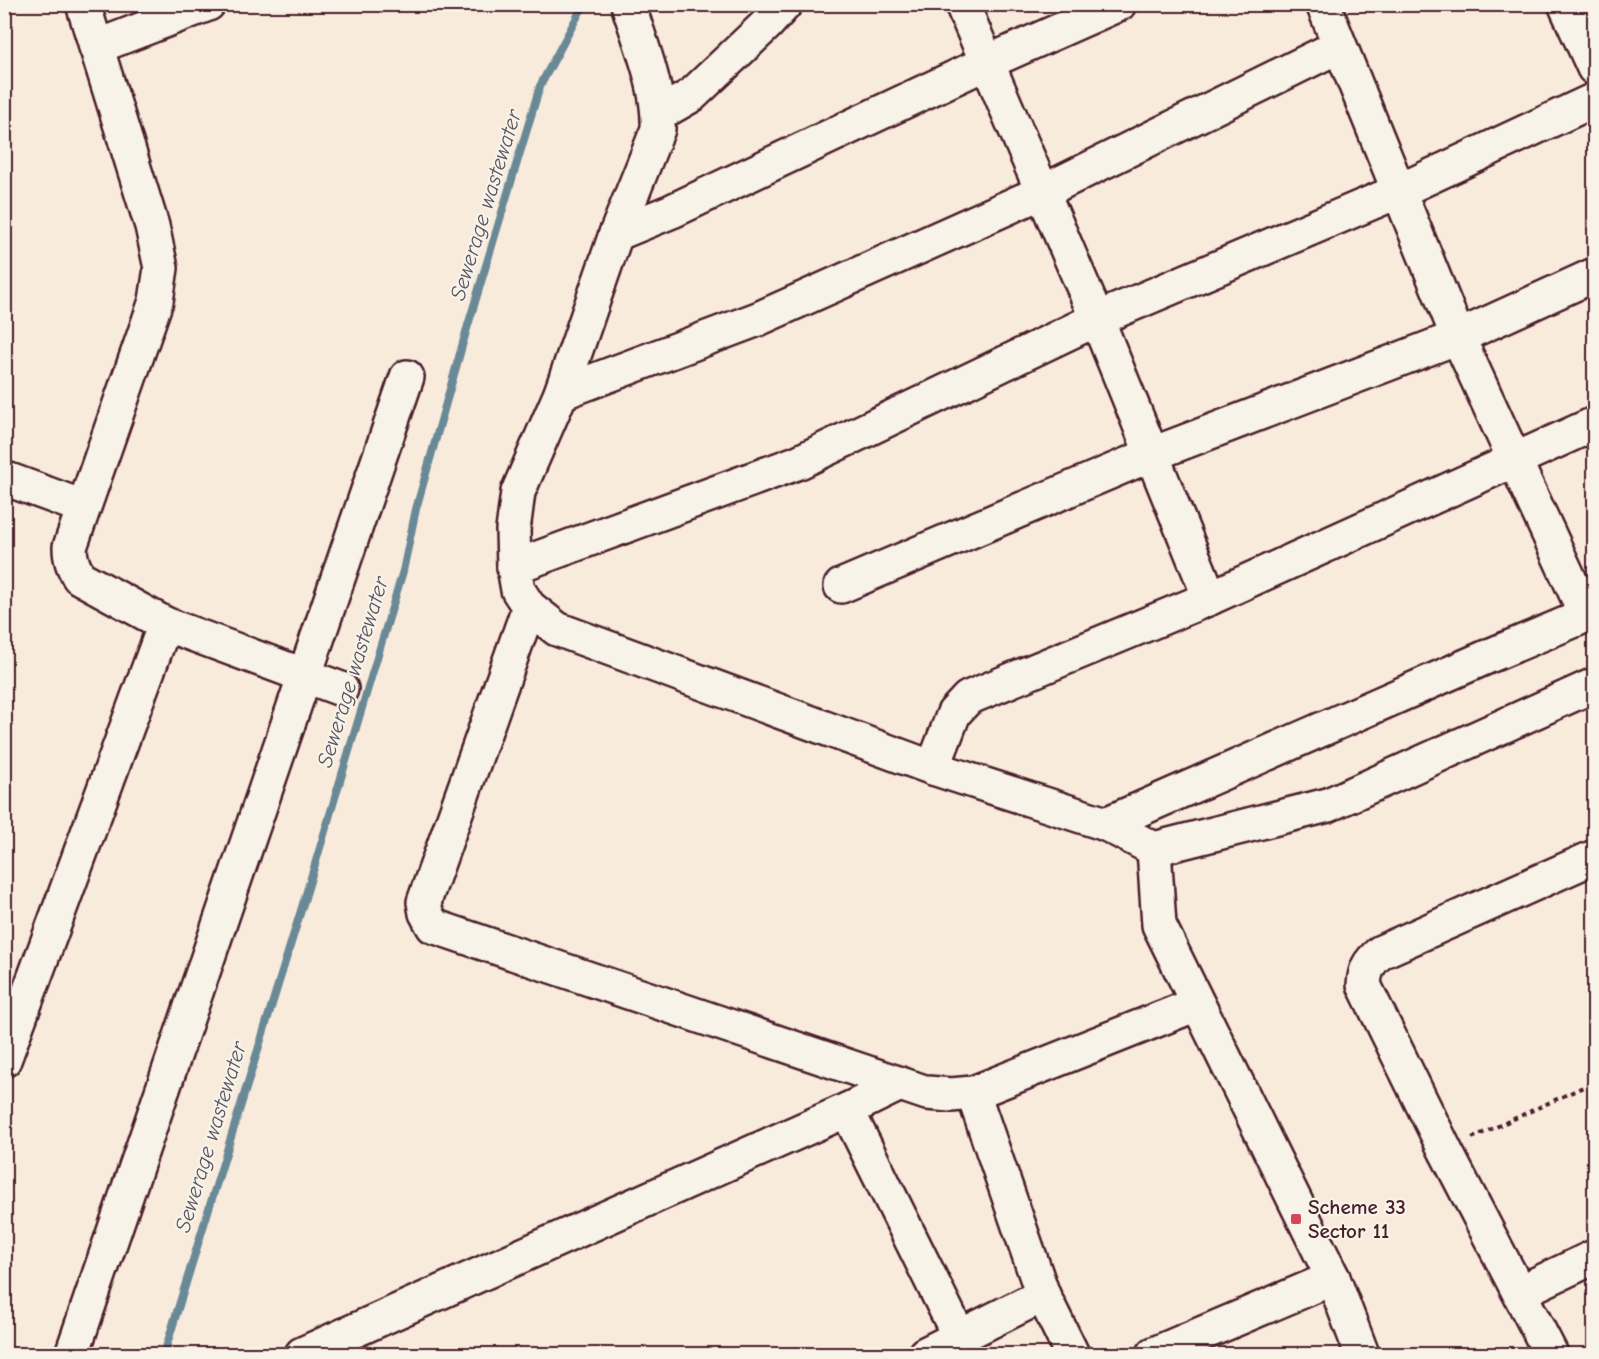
<svg xmlns="http://www.w3.org/2000/svg" width="1599" height="1359" font-family="'Comic Neue',sans-serif">
<style>
.lines{fill:none;stroke-linecap:round;stroke-linejoin:round}
.stream{stroke:#6b8997;stroke-width:8}
.minor-casing{stroke:#4a1f2b;stroke-width:38}
.tertiary-casing{stroke:#4a1f2b;stroke-width:38}
.path{stroke:#4a1f2b;stroke-width:4;stroke-dasharray:4.5 4.5;stroke-linecap:butt}
.minor{stroke:#f7f3e8;stroke-width:33}
.tertiary{stroke:#f7f3e8;stroke-width:33}
.poi-dot{fill:#d1495b;stroke:#f7f3e8;stroke-width:2}
.labels{text-anchor:middle;dominant-baseline:central;stroke-width:4.5;stroke-linejoin:round;paint-order:stroke}
.poi-label{font-size:21px;font-weight:bold;fill:#4a1f2b;stroke:#f7f3e8;text-anchor:start}
.water-label{font-size:22px;font-style:italic;fill:#5a5461;stroke:#f7f3e8}
</style>
<rect width="100%" height="100%" fill="#f8ebdc"/>
<filter id="ink" filterUnits="userSpaceOnUse"><feTurbulence type="fractalNoise" baseFrequency=".0167" numOctaves="2"/><feDisplacementMap in="SourceGraphic" scale="12" xChannelSelector="R" yChannelSelector="G"/><feConvolveMatrix kernelMatrix="1 2 1 2 8 2 1 2 1" color-interpolation-filters="sRGB"/></filter>
<g filter="url(#ink)">
<g class="lines">
<polyline class="stream" points="164,1354 307,891 403,571 416,509 466,332 540,86 584,4"/>
<defs>
<g id="minor">
<path d="M83,4L152,226L161,268L156,301L70,547C70,559 73,566 79,577L165,624L341,689"/>
<polyline points="962,4 1097,319 1210,598"/>
<polyline points="1323,4 1458,337 1586,615"/>
<polyline points="1565,4 1594,68"/>
<polyline points="96,47 208,4"/>
<polyline points="659,114 692,95 767,24 785,4"/>
<polyline points="616,234 672,211 988,62 1119,4"/>
<polyline points="561,393 758,319 1042,192 1339,46"/>
<polyline points="4,478 83,507"/>
<polyline points="514,567 799,462 1097,319 1399,191 1594,100"/>
<polyline points="841,586 1150,455 1458,337 1594,275"/>
<polyline points="529,607 424,902 426,913 433,926 927,1093 951,1095 973,1093 1043,1295 1072,1354"/>
<polyline points="933,768 954,713 968,698 1210,598 1594,424"/>
<polyline points="1106,824 1489,656 1594,612"/>
<polyline points="4,1060 165,624"/>
<polyline points="973,1093 1197,1004"/>
<polyline points="847,1110 960,1338"/>
<polyline points="1520,1292 1594,1257"/>
<polyline points="72,1354 407,377"/>
<polyline points="302,1354 847,1110 900,1084"/>
<polyline points="925,1354 1043,1295"/>
<polyline points="1154,1354 1333,1278"/>
<path d="M1551,1354L1445,1150L1364,985C1365,969 1369,962 1381,952L1594,857"/>
</g>
<g id="tertiary">
<path d="M628,4C640,42 660,89 658,129L616,234L561,393L518,492L513,530L514,567L518,590L529,607L557,629L933,768L1106,824L1154,849L1328,805L1594,685"/>
<polyline points="1154,849 1159,925 1333,1278 1362,1354"/>
</g>
</defs>
<use href="#minor" class="minor-casing"/>
<use href="#tertiary" class="tertiary-casing"/>
<polyline class="path" points="1472,1138 1594,1082"/>
<use href="#minor" class="minor"/>
<use href="#tertiary" class="tertiary"/>
</g>
</g>
<rect class="poi-dot" x="1290" y="1213" width="12" height="12" rx="3"/>
<g class="labels">
<g class="poi-label">
<text x="1308" y="1207">Scheme 33<tspan x="1308" dy="24">Sector 11</tspan></text>
</g>
<g class="water-label">
<text transform="translate(486 205) rotate(-73)">Sewerage wastewater</text>
<text transform="translate(353 672) rotate(-73)">Sewerage wastewater</text>
<text transform="translate(211 1137) rotate(-73)">Sewerage wastewater</text>
</g>
</g>
<rect width="1599" height="1359" fill="none" stroke="#f7f3e8" stroke-width="24"/>
<rect x="12" y="12" width="1575" height="1335" fill="none" stroke="#4a1f2b" stroke-width="2" filter="url(#ink)"/>
</svg>
